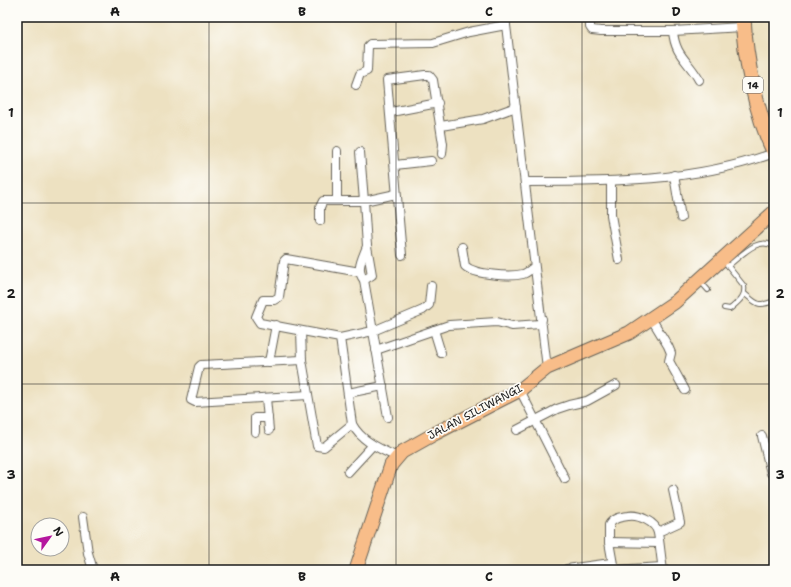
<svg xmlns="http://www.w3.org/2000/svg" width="791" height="587" font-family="'Shantell Sans',sans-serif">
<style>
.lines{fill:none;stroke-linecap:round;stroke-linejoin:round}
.lane-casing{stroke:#656156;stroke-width:6}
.street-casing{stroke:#656156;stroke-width:10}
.primary-casing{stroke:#656156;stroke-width:15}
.highway-casing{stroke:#656156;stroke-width:17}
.lane{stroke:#fff;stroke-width:4}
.street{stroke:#fff;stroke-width:8}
.primary{stroke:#f8bd89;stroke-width:13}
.highway{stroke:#f8bd89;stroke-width:15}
.grid{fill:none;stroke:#1c1c1c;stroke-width:1;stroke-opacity:0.55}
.labels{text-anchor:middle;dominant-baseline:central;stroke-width:3.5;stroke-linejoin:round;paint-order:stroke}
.shield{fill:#fdfcf7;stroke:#605f5e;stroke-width:1}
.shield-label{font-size:10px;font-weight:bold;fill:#1c1c1c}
.street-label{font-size:11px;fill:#1c1c1c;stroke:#fdfcf7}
.neatline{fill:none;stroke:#1c1c1c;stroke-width:1.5}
.grid-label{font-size:13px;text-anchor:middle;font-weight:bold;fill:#1c1c1c}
</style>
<rect width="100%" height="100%" fill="#fdfcf7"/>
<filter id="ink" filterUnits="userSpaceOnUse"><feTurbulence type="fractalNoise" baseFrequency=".025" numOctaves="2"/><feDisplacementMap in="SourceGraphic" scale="8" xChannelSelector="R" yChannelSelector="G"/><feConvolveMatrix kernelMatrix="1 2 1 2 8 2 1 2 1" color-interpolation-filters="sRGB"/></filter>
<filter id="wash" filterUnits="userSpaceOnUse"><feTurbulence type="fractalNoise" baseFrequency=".012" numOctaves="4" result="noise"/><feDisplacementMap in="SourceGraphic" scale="16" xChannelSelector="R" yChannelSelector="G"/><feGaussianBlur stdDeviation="0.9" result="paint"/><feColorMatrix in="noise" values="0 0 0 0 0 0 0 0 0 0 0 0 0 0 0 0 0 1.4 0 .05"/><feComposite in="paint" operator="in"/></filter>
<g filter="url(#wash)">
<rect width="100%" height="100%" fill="#ede1c1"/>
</g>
<g filter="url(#ink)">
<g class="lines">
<defs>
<g id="lane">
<path d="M728,266C741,256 759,235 774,247"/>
<polyline points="700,281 708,290"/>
<path d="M745,294C757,304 758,307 774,301"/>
<path d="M724,308L730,309C738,302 746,297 744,286L724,261"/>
</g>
<g id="street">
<polyline points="505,17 547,368"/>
<polyline points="590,17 590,27 592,30 601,31 673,31 743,27"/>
<path d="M673,31C675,56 688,60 699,80"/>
<polyline points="356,85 360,74 367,71 368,46 370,44 433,43 469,32 506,25"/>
<polyline points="391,112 438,103"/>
<polyline points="441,126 483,119 516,107"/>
<polyline points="395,165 431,161"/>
<polyline points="674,175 681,218"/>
<path d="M526,182C610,182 694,182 774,153"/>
<polyline points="611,182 611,215 619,260"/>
<polyline points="337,200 337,151"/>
<polyline points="320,221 320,207 323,201 364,201 360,152"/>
<path d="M367,246C363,258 355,269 364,280L388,417"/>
<path d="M462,247L465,266C475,275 510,277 523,274C527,273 531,269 534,267"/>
<polyline points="402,255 387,80 425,75 429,75 433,80 443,144 442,154"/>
<path d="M360,272L286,259L284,261L279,297L274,300H263L256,317L260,323L340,338L352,424C361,441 380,449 397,457"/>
<polyline points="364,280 372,275 367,246 364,201 396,194"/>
<polyline points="651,318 668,346 671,353 669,361 685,390"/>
<polyline points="434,330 441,353"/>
<polyline points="301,331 302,360 317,446 324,447 352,424"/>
<polyline points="340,338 373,331 423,310 429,305 431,286"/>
<polyline points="376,350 449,325 497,322 512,326 540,324 542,319"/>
<polyline points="302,360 201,365 199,367 191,400 195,402 308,395"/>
<polyline points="269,362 276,325"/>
<polyline points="520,390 565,479"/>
<polyline points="348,393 383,386"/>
<polyline points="266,398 269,430"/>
<polyline points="517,430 557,409 569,405 587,401 616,385"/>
<polyline points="255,432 255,418 268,418"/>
<polyline points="762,436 771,473 774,476"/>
<polyline points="348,472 372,446"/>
<polyline points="83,517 88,553 93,570"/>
<polyline points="658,532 680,522 673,490"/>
<polyline points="609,542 658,543"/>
<polyline points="567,569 611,563"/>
<path d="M614,570L609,542V525C613,518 620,517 628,516C638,514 656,522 658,533C660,545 661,558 663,570"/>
<polyline points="614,570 662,567"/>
</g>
<polyline id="primary" points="356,570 391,465 402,452 436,433 520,390 547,368 629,333 675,302 774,212"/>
<path id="highway" d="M743,17C745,58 756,114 774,151"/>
</defs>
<use href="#lane" class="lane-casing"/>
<use href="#street" class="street-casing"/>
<use href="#primary" class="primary-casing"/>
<use href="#highway" class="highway-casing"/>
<use href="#lane" class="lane"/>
<use href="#street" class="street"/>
<use href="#primary" class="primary"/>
<use href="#highway" class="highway"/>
</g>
</g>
<path class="grid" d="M209,17V570M396,17V570M582,17V570M17,203H774M17,384H774"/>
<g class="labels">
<rect class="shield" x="743" y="77" width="20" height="16" rx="3"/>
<g class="shield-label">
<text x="753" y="85">14</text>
</g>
<g class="street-label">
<text transform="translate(475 412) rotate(-28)">JALAN SILIWANGI</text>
</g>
</g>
<rect width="791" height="587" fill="none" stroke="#fdfcf7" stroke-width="44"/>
<g transform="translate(50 537) rotate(57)"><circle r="19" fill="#fdfcf7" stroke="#a3a29f"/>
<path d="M0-3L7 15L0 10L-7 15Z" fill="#b5179e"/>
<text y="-6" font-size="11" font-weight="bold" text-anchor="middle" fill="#1c1c1c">N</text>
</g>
<rect x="22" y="22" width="747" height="543" class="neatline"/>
<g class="grid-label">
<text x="115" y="16">A</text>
<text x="302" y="16">B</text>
<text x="489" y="16">C</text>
<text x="676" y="16">D</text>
<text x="11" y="117">1</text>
<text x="780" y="117">1</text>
<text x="11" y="298">2</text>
<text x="780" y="298">2</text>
<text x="11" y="479">3</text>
<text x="780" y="479">3</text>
<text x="115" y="581">A</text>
<text x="302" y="581">B</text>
<text x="489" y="581">C</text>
<text x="676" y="581">D</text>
</g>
</svg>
